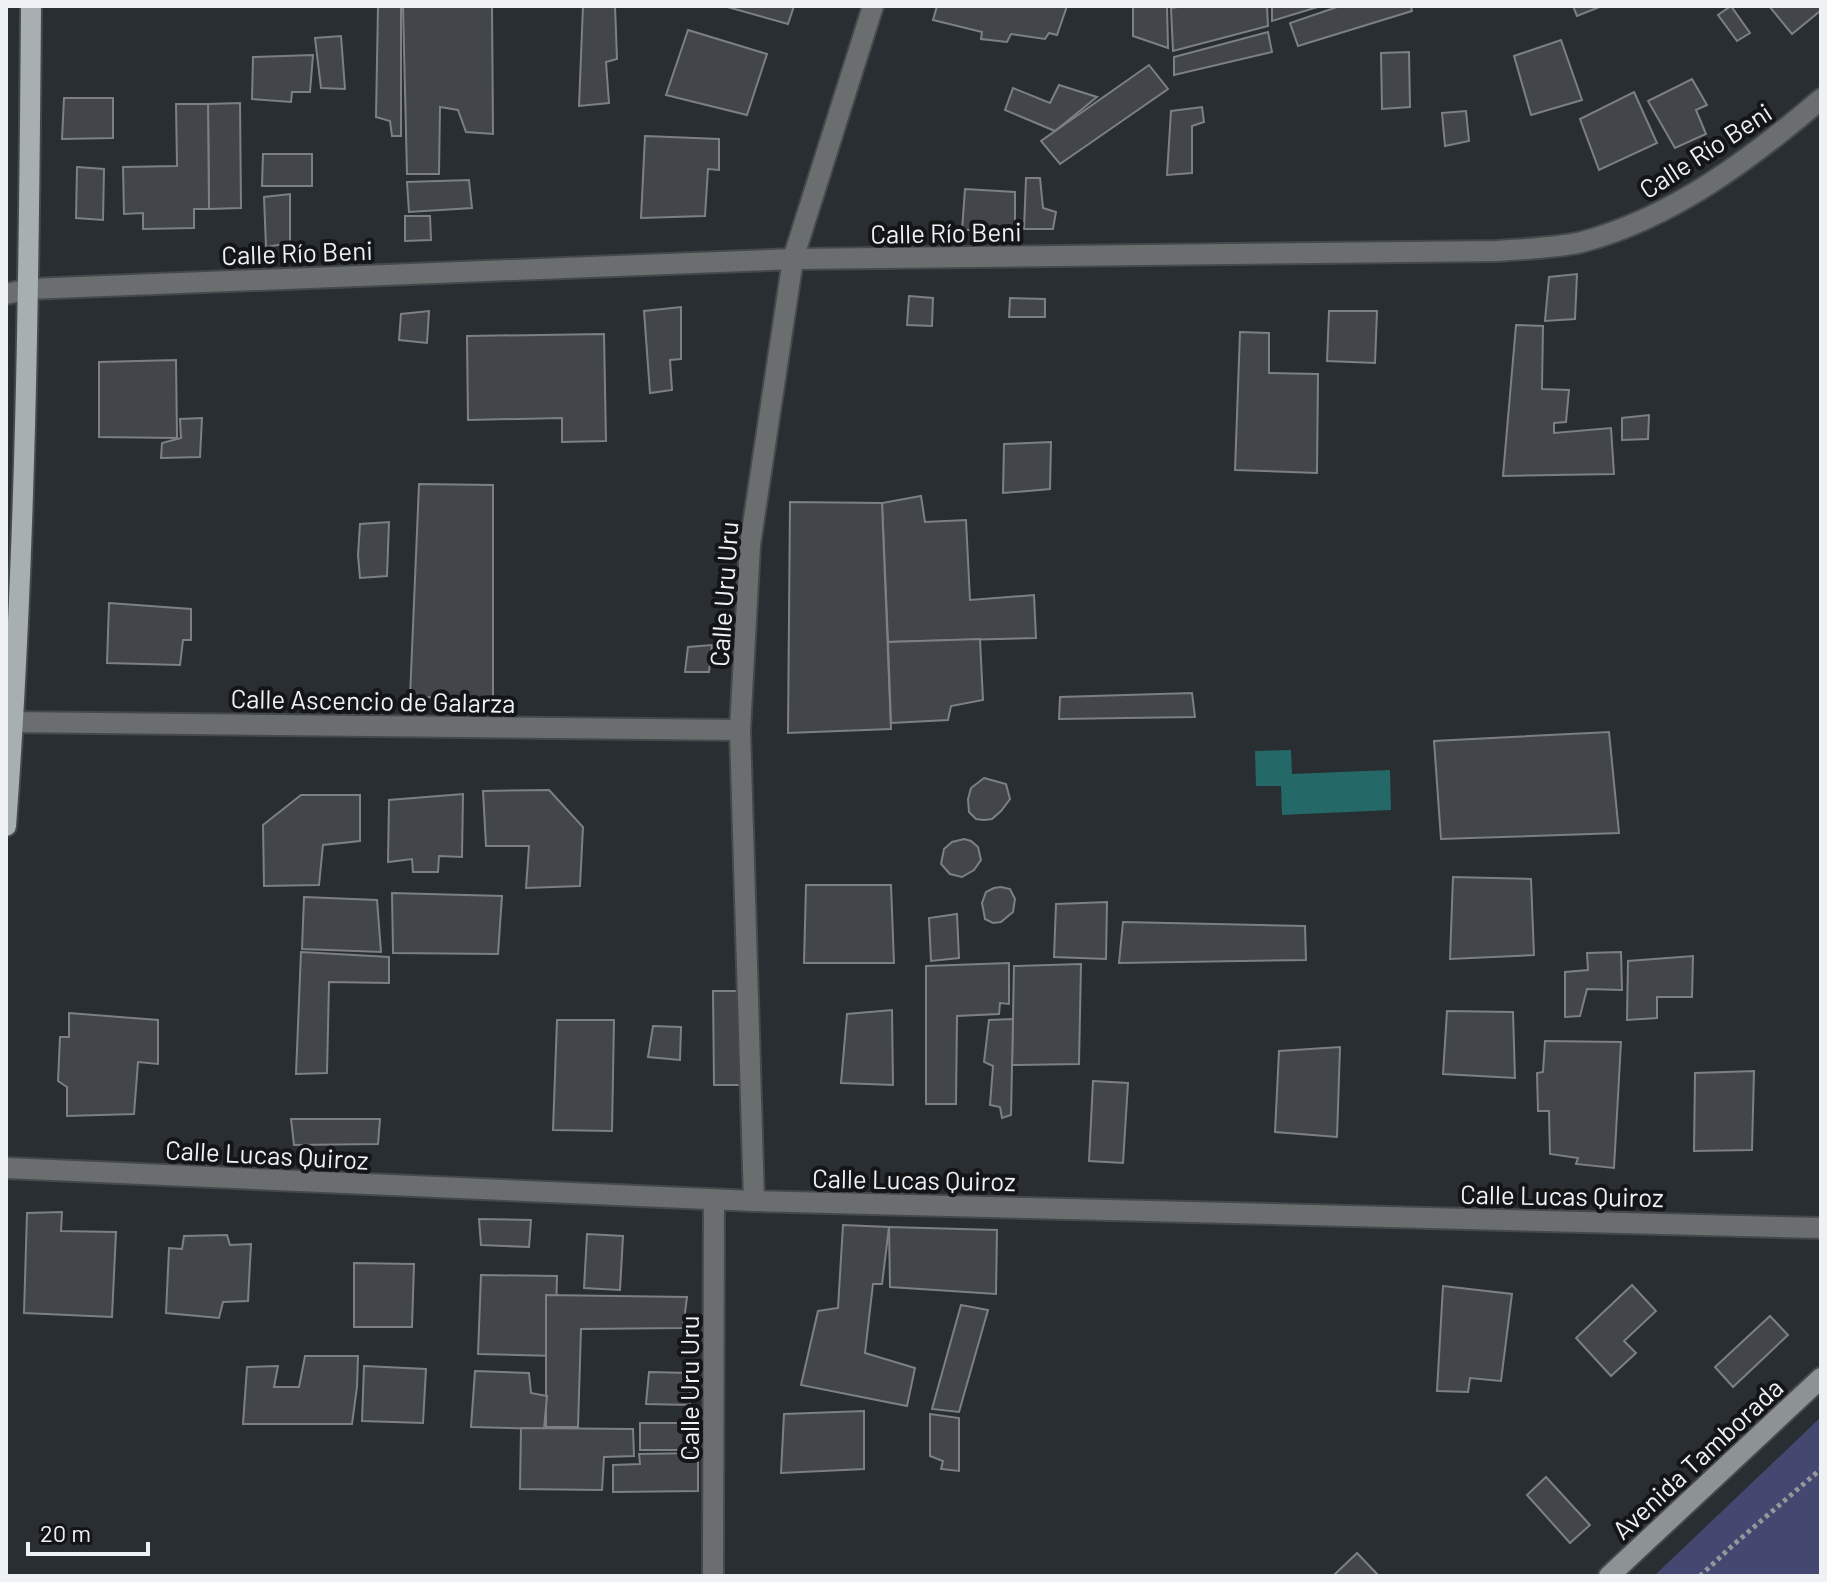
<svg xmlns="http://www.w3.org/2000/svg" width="1827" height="1582" font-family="Barlow,sans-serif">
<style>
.green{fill:#444870}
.water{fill:#256868}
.building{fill:#42464b;stroke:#7c8086;stroke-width:2}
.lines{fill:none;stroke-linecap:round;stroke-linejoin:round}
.street-casing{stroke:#44494c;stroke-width:24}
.secondary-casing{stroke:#44494c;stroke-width:24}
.primary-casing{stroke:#44494c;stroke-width:24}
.path{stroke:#94989b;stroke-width:5;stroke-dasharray:4 4;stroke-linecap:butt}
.street{stroke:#6b6e6f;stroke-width:20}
.secondary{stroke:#8d9394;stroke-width:20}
.primary{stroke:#a8afb1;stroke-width:20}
.labels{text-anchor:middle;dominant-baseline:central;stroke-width:8;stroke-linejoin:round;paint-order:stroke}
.street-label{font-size:26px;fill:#eff2f5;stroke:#131517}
</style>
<rect width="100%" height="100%" fill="#282e31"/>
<polygon class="green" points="1821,1417 1821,1576 1654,1576"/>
<polygon class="water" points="1291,750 1292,774 1390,770 1391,810 1282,815 1281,786 1256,786 1255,751"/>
<g class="building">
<polygon points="378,6 401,6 401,136 392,136 390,121 376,117"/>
<polygon points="403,6 492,6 493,134 466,132 458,110 440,107 439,174 407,174"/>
<polygon points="583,6 615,6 617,59 606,62 609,103 579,106"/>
<polygon points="724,6 794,6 788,24"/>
<polygon points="937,6 1067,6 1057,35 1049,33 1045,39 1011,34 1007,42 981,39 982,32 933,20"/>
<polygon points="1133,6 1167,6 1168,48 1133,36"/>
<polygon points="1185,6 1267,6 1268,26 1173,51 1171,8"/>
<polygon points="1272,6 1321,6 1272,21"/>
<polygon points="1340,6 1411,6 1412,11 1298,46 1290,23"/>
<polygon points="1573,6 1602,6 1577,16"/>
<polygon points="1731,6 1750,33 1737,41 1718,15"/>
<polygon points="1769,6 1821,6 1821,15 1819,12 1792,34"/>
<polygon points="688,30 767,54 747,115 666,95"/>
<polygon points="1268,32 1272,52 1174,75 1174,57"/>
<polygon points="341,36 345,89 321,88 315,38"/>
<polygon points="1561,40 1582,100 1531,115 1514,56"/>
<polygon points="1409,52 1410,107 1382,109 1381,53"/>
<polygon points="313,55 310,92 292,92 291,102 252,99 253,57"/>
<polygon points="1149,65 1168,89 1060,164 1041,141"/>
<polygon points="1692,79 1707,105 1696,110 1706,134 1675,148 1648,101"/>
<polygon points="1059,85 1097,97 1055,131 1005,110 1013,88 1050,103"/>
<polygon points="1634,92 1657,143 1599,170 1580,119"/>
<polygon points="64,98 113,98 113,138 62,139"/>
<polygon points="240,103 241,208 209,209 208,104"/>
<polygon points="176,104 208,104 209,209 194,209 194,228 143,229 143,213 124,214 123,167 177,166"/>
<polygon points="1202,107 1204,122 1192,126 1192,173 1167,175 1171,111"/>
<polygon points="1466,111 1469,141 1445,146 1442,113"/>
<polygon points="645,136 719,139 719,170 708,169 705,216 641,218"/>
<polygon points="263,154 312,154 312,186 262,186"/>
<polygon points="77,167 104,169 103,220 76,218"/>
<polygon points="1026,178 1040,178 1043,208 1056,212 1053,229 1024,229"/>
<polygon points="469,180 472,208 409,212 407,182"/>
<polygon points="965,189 1015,192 1015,230 962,230"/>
<polygon points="290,194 290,243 266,247 264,197"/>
<polygon points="405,216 430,216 431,240 405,241"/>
<polygon points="1577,274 1575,319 1545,321 1549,277"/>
<polygon points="909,296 933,298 932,326 907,325"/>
<polygon points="1010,298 1045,299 1045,317 1009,317"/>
<polygon points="681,307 681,359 670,360 672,390 650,393 644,311"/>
<polygon points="429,311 427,343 399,340 401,314"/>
<polygon points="1329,311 1377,311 1375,363 1327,361"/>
<polygon points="1516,325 1543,326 1542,389 1569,390 1566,422 1554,423 1554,433 1611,428 1614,474 1503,476"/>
<polygon points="1240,332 1269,333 1269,373 1318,374 1317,473 1235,470"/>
<polygon points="604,334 606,441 562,442 562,418 468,420 467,336"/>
<polygon points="176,360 177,438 99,437 99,362"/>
<polygon points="1649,415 1648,439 1622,440 1622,418"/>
<polygon points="202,418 200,457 161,458 162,443 181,438 180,419"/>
<polygon points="1051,442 1050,489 1003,493 1004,444"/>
<polygon points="419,484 493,485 493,698 410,697"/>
<polygon points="921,496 925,522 966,520 970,600 1034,595 1036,638 888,642 882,503"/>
<polygon points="790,502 882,503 891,729 788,733"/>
<polygon points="389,522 387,576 360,578 358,555 360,524"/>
<polygon points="109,603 191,609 191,640 183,640 180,665 107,663"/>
<polygon points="980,639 983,700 951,706 948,720 891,723 888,642"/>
<polygon points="712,645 709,672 685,672 688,647"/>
<polygon points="1192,693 1195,717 1059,719 1060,697"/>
<polygon points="1609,732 1619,833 1441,839 1434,741"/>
<polygon points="984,778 1006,784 1010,799 1001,811 992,819 984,820 976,819 969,812 968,799 971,788"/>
<polygon points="549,790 583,827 580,886 526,888 529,846 486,846 483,791"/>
<polygon points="463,794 462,857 439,856 438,872 413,872 412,859 388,862 389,800"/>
<polygon points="301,795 360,795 360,841 323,845 319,885 264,886 263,825"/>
<polygon points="964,839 971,841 978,847 981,860 974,870 962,877 950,874 941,864 944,849 952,842"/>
<polygon points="1453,877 1531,879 1534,955 1450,959"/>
<polygon points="806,885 891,885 894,963 804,963"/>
<polygon points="1001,887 1010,889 1015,899 1013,912 1001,922 993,923 985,919 982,903 986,892 994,888"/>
<polygon points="392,893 502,896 498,954 393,953"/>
<polygon points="304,897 377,900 381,952 302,949"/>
<polygon points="1107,902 1106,959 1054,957 1056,904"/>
<polygon points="957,914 959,958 931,961 929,918"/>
<polygon points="1123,922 1305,926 1306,960 1119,963"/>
<polygon points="301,952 389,957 389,983 329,982 327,1073 296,1074"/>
<polygon points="1621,952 1622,990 1587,989 1580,1016 1565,1017 1565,972 1588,970 1587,953"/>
<polygon points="1693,956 1692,997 1657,997 1657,1018 1627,1020 1628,961"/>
<polygon points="1009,963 1009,1004 1000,1003 999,1014 957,1016 956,1104 926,1104 926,966"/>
<polygon points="1081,964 1079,1064 1012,1065 1014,966"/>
<polygon points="713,991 740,991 740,1085 714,1085"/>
<polygon points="892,1010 893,1085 841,1083 847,1014"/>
<polygon points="1447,1011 1513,1012 1515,1078 1443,1074"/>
<polygon points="69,1013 158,1020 158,1064 138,1062 134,1114 67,1116 67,1087 58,1081 60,1037 69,1037"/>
<polygon points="1013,1019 1011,1115 1002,1118 1000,1107 990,1105 993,1066 984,1062 989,1020"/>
<polygon points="557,1020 614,1020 612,1131 553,1130"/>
<polygon points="653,1026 681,1027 680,1060 648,1057"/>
<polygon points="1545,1041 1621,1042 1614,1168 1576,1164 1578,1158 1550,1154 1549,1111 1538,1111 1537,1073 1543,1072"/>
<polygon points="1340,1047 1337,1137 1275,1132 1279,1051"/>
<polygon points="1754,1071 1752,1150 1694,1151 1695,1073"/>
<polygon points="1093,1081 1128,1083 1123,1163 1089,1161"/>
<polygon points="291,1119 380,1119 378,1144 294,1145"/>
<polygon points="62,1212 61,1231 116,1232 112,1317 24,1313 27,1213"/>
<polygon points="479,1219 531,1220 529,1247 481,1245"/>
<polygon points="843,1225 889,1227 882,1284 873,1284 865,1353 915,1368 907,1406 801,1385 818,1311 838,1308"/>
<polygon points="889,1227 997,1230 996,1294 890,1287"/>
<polygon points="587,1234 623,1236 620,1290 584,1288"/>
<polygon points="227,1235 230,1245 251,1244 248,1301 223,1302 219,1318 166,1313 169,1248 182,1249 184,1236"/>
<polygon points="354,1263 414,1264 412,1327 354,1327"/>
<polygon points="481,1275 557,1276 555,1356 478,1354"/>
<polygon points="1632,1285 1656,1311 1624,1341 1636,1353 1611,1376 1576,1338"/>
<polygon points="1443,1286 1512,1294 1501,1381 1470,1378 1468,1392 1437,1391"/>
<polygon points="546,1295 687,1297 683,1328 581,1329 578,1427 546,1427"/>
<polygon points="961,1305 988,1310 959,1412 932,1409"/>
<polygon points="1770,1316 1788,1335 1733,1387 1715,1367"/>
<polygon points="305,1356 358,1356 357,1387 352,1424 243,1424 247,1367 278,1366 274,1387 299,1387"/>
<polygon points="364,1366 426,1369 423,1423 362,1421"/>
<polygon points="475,1371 529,1373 531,1393 547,1396 544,1429 471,1427"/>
<polygon points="649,1372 690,1373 690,1405 646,1404"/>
<polygon points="864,1411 864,1469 781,1473 784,1414"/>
<polygon points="930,1414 959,1418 959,1471 941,1469 943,1461 930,1456"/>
<polygon points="640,1423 698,1423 697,1450 640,1450"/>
<polygon points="521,1428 633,1429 634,1456 604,1457 602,1490 520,1489"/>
<polygon points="698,1453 698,1491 613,1492 613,1465 640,1464 639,1454"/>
<polygon points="1546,1477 1590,1525 1570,1543 1527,1495"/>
<polygon points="1357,1553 1379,1576 1333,1576"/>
</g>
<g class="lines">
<defs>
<g id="street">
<path d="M6,294L29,289L793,259L1497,251C1523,249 1557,248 1582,242C1672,218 1751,159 1821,99"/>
<polyline points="6,722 740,730"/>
<polyline points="6,1168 754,1201 1821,1228"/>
<polyline points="754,1201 740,730 750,545 793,259 873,6"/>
<polyline points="713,1576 714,1200"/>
</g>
<polyline id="secondary" points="1609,1576 1821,1378"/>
<path id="primary" d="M6,826C26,554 29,279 31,6"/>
</defs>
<use href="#street" class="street-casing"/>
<use href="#secondary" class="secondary-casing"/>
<use href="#primary" class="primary-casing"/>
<polyline class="path" points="1700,1576 1732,1546 1821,1469"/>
<use href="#street" class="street"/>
<use href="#secondary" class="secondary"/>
<use href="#primary" class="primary"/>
</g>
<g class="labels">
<g class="street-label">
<text transform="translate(1705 150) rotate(-33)">Calle Río Beni</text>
<text transform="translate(946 232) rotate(-1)">Calle Río Beni</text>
<text transform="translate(297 252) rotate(-2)">Calle Río Beni</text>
<text transform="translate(723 594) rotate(-86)">Calle Uru Uru</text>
<text transform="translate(373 700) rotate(1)">Calle Ascencio de Galarza</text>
<text transform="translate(267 1154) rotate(3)">Calle Lucas Quiroz</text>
<text transform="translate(914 1179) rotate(1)">Calle Lucas Quiroz</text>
<text transform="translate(1562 1195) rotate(1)">Calle Lucas Quiroz</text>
<text transform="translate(688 1388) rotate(-90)">Calle Uru Uru</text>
<text transform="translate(1697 1458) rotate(-43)">Avenida Tamborada</text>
</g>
</g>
<rect width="1827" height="1582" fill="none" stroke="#eff2f5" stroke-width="16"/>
<path d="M28 1542v12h120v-12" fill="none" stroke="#eff2f5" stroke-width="4"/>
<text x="40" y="1542" font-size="24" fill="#eff2f5" stroke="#131517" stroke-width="6" paint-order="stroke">20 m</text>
</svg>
